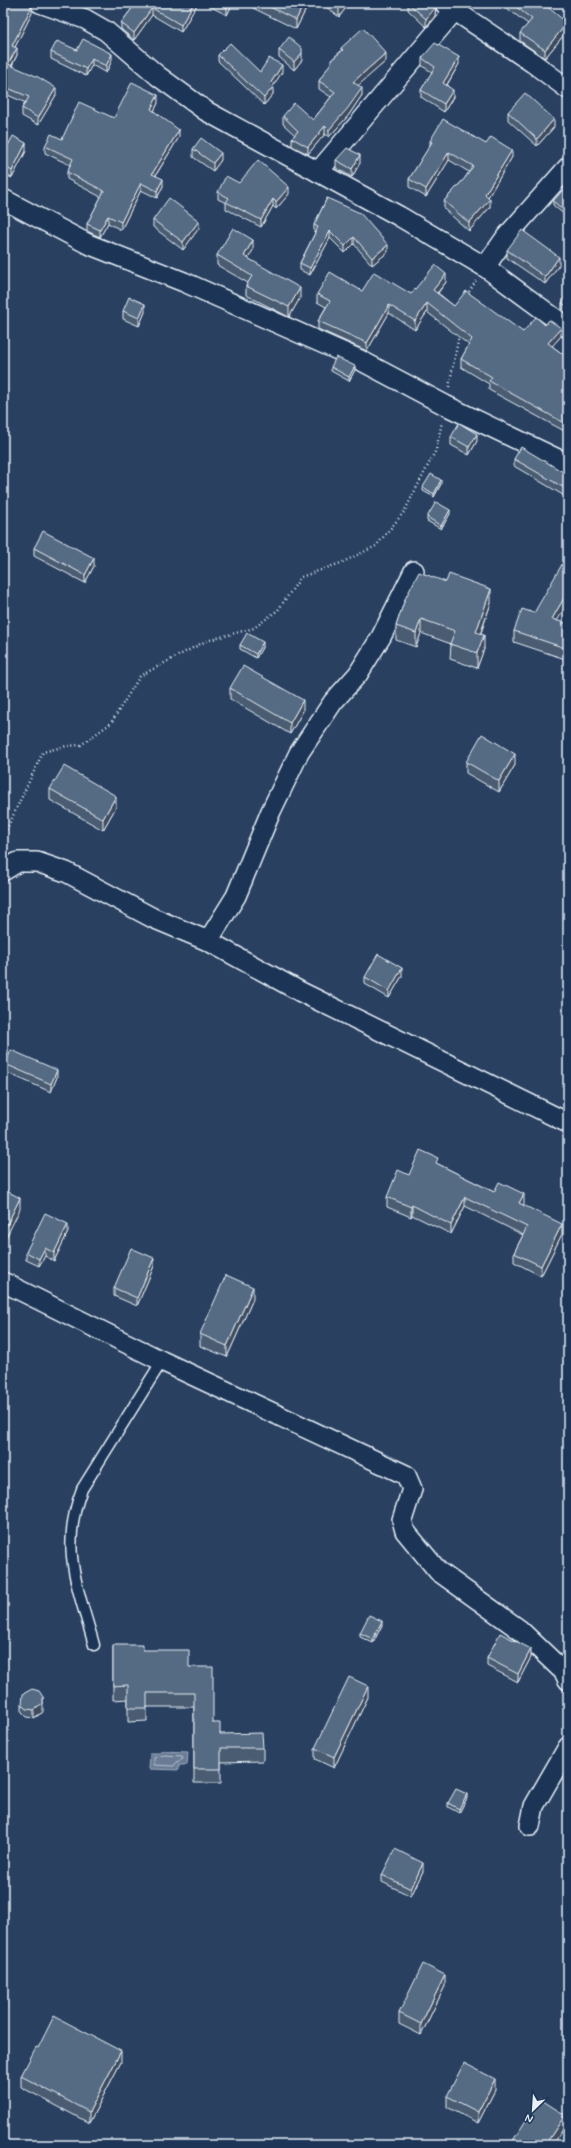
<svg xmlns="http://www.w3.org/2000/svg" width="571" height="2148" font-family="Mynerve,sans-serif">
<style>
.water{fill:#6b7c95;stroke:#9dabbd}
.lines{fill:none;stroke-linecap:round;stroke-linejoin:round}
.shore{stroke:#b6c2d0;stroke-width:1}
.service-casing{stroke:#e8f1f8;stroke-width:13}
.minor-casing{stroke:#e8f1f8;stroke-width:22}
.path{stroke:#e8f1f8;stroke-width:2.5;stroke-dasharray:1 3;stroke-linecap:butt}
.service{stroke:#1d3557;stroke-width:10}
.minor{stroke:#1d3557;stroke-width:19}
.wall{fill:#495b71;stroke:#e8f1f8}
.shaded-wall{fill:#3c4a5c;stroke:#e8f1f8}
.building{fill:#556a83;stroke:#e8f1f8}
</style>
<rect width="100%" height="100%" fill="#294061"/>
<filter id="ink" filterUnits="userSpaceOnUse"><feTurbulence type="fractalNoise" baseFrequency=".025" numOctaves="2"/><feDisplacementMap in="SourceGraphic" scale="8" xChannelSelector="R" yChannelSelector="G"/><feConvolveMatrix kernelMatrix="1 2 1 2 8 2 1 2 1" color-interpolation-filters="sRGB"/></filter>
<g filter="url(#ink)">
<polygon class="water" points="161,1751 188,1752 187,1765 179,1765 179,1770 149,1769 150,1753 161,1753"/>
<g class="lines">
<polygon class="shore" points="165,1755 182,1756 183,1759 177,1762 174,1766 154,1765 154,1758"/>
<defs>
<path id="service" d="M94,1645C78,1587 59,1548 82,1489L162,1361"/>
<g id="minor">
<polyline points="40,3 85,19 106,31 158,76 206,111 399,216 485,267 506,237 568,167"/>
<polyline points="445,4 533,63 568,89"/>
<polyline points="318,172 455,10"/>
<polyline points="3,199 88,244 184,282 358,359 445,405 568,464"/>
<polyline points="485,267 568,328"/>
<polyline points="3,871 18,862 37,862 66,872 153,918 208,941 301,992 568,1123"/>
<polyline points="208,941 236,896 271,811 299,753 333,702 358,674 381,637 414,571"/>
<polyline points="3,1282 162,1361 406,1475 412,1489 402,1520 405,1531 438,1571 520,1630 564,1672 568,1680"/>
<polyline points="530,1826 534,1806 568,1747"/>
</g>
</defs>
<use href="#service" class="service-casing"/>
<use href="#minor" class="minor-casing"/>
<g class="path">
<polyline points="467,295 476,281"/>
<polyline points="449,387 459,335"/>
<polyline points="3,837 43,752 66,746 81,745 111,723 140,676 206,641 254,628 278,610 301,577 341,563 376,546 404,512 436,450 442,422"/>
</g>
<use href="#service" class="service"/>
<use href="#minor" class="minor"/>
</g>
<g class="wall">
<polygon points="136,3 198,3 181,32 152,15 134,40 121,29 121,23"/>
<polygon points="203,3 233,3 227,15"/>
<polygon points="253,3 309,3 296,29 253,8"/>
<polygon points="321,3 348,3 348,5 339,17"/>
<polygon points="408,3 436,3 435,16 426,27 408,10"/>
<polygon points="500,3 543,3 567,31 545,58 520,41 520,33 528,24"/>
<polygon points="3,4 32,13 15,47 17,55 12,66 56,95 38,125 22,116 22,108 26,103 3,93"/>
<polygon points="341,48 386,61 358,85 362,95 348,116 329,137 325,134 308,154 292,146 292,138 295,135 283,124 283,116 313,120 331,97 319,89 319,81 331,64 331,60 341,51"/>
<polygon points="77,50 112,60 106,73 92,65 86,76 51,59 51,52"/>
<polygon points="279,50 302,60 294,70 279,57"/>
<polygon points="218,55 260,72 282,72 272,87 273,94 264,105 218,61"/>
<polygon points="422,58 459,64 447,85 453,97 444,112 421,97 421,90 432,72 422,66"/>
<polygon points="158,103 154,111 179,137 156,175 163,186 157,198 141,190 121,230 108,223 100,237 87,231 87,224 101,197 67,179 67,172 70,165 45,153 45,146 62,139 114,118"/>
<polygon points="508,112 554,127 537,146 508,120"/>
<polygon points="430,141 486,144 512,157 488,197 490,207 469,231 444,209 444,201 465,178 469,172 449,160 426,197 409,187 409,179 430,146"/>
<polygon points="193,149 221,160 213,171 193,157"/>
<polygon points="26,151 12,178 3,174 3,155"/>
<polygon points="336,160 360,163 352,177 336,168"/>
<polygon points="239,183 289,194 276,209 273,206 261,227 226,209 226,203 218,199 218,192"/>
<polygon points="568,193 568,216 567,217 553,205 553,201"/>
<polygon points="327,198 388,252 372,265 354,244 345,253 330,238 310,275 300,270 300,263 315,233 314,232 314,225"/>
<polygon points="153,220 199,228 183,250 153,227"/>
<polygon points="253,250 248,258 300,298 289,317 246,295 246,286 248,283 217,265 217,255"/>
<polygon points="507,250 559,265 545,284 507,258"/>
<polygon points="446,282 438,293 454,306 523,332 545,325 561,336 552,346 568,358 568,433 489,390 489,384 461,367 461,359 469,345 427,312 415,330 389,313 367,351 318,329 318,321 326,307 317,302 317,294 362,291 411,294"/>
<polygon points="568,295 568,314 562,310 562,303"/>
<polygon points="123,311 145,312 139,326 123,319"/>
<polygon points="331,367 355,370 349,381 331,371"/>
<polygon points="451,437 477,441 469,455 451,445"/>
<polygon points="514,459 568,475 568,498 514,466"/>
<polygon points="441,484 434,497 423,491 423,487"/>
<polygon points="450,514 441,529 427,521 427,517"/>
<polygon points="34,548 94,566 85,583 34,556"/>
<polygon points="405,599 491,603 481,633 484,649 477,668 450,659 451,644 421,633 416,647 396,640 396,626"/>
<polygon points="557,621 568,624 568,660 514,642 514,631"/>
<polygon points="240,645 263,646 256,658 240,649"/>
<polygon points="230,688 303,711 290,734 230,699"/>
<polygon points="466,762 515,765 499,792 466,773"/>
<polygon points="50,789 116,807 103,830 50,800"/>
<polygon points="402,976 389,998 365,984 365,977"/>
<polygon points="5,1064 57,1077 51,1092 5,1072"/>
<polygon points="438,1164 494,1192 524,1204 523,1205 562,1234 541,1276 514,1262 514,1253 523,1235 465,1206 451,1234 412,1215 411,1217 387,1207 387,1197 409,1175"/>
<polygon points="68,1232 54,1261 45,1256 39,1266 26,1260 26,1252"/>
<polygon points="154,1266 137,1306 114,1296 114,1288"/>
<polygon points="253,1299 227,1357 200,1346 200,1334"/>
<polygon points="382,1625 373,1643 360,1637 360,1633"/>
<polygon points="113,1645 143,1650 189,1667 213,1723 220,1734 263,1748 263,1761 221,1762 221,1783 194,1783 194,1707 147,1707 147,1721 128,1722 128,1699 113,1700"/>
<polygon points="531,1657 518,1682 487,1666 487,1658"/>
<polygon points="368,1697 334,1768 315,1759 315,1748"/>
<polygon points="22,1704 43,1712 34,1718 27,1717 22,1712"/>
<polygon points="467,1798 459,1813 448,1807 448,1803"/>
<polygon points="423,1871 411,1896 382,1882 382,1875"/>
<polygon points="445,1986 421,2035 399,2024 399,2013"/>
<polygon points="38,2048 121,2062 89,2123 21,2087 21,2076"/>
<polygon points="495,2090 478,2123 447,2107 447,2096"/>
</g>
<g class="shaded-wall">
<polygon points="194,3 198,3 181,32 181,25"/>
<polygon points="229,3 233,3 227,15 227,8"/>
<polygon points="304,3 309,3 296,29 296,20"/>
<polygon points="343,3 348,3 348,5 339,17 339,7"/>
<polygon points="434,3 436,3 435,16 426,27 426,19"/>
<polygon points="32,6 32,13 12,53 12,46"/>
<polygon points="152,8 152,15 134,40 134,33"/>
<polygon points="567,23 567,31 545,58 545,50"/>
<polygon points="17,48 17,55 8,72 8,64"/>
<polygon points="302,53 302,60 294,70 294,62"/>
<polygon points="386,53 386,61 353,90 353,82"/>
<polygon points="112,54 112,60 106,73 106,66"/>
<polygon points="459,57 459,64 443,91 443,83"/>
<polygon points="92,59 92,65 86,76 86,69"/>
<polygon points="282,65 282,72 270,91 270,84"/>
<polygon points="273,87 273,94 264,105 264,98"/>
<polygon points="56,88 56,95 38,125 38,118"/>
<polygon points="362,88 362,95 348,116 329,137 329,130"/>
<polygon points="453,90 453,97 444,112 444,104"/>
<polygon points="158,95 158,103 151,117 151,109"/>
<polygon points="554,119 554,127 537,146 537,139"/>
<polygon points="325,126 325,134 308,154 308,147"/>
<polygon points="179,130 179,137 152,181 152,174"/>
<polygon points="26,143 26,151 12,178 12,171"/>
<polygon points="512,150 512,157 485,202 485,194"/>
<polygon points="449,152 449,160 426,197 426,189"/>
<polygon points="221,153 221,160 213,171 213,163"/>
<polygon points="360,155 360,163 352,177 352,169"/>
<polygon points="163,179 163,186 157,198 157,191"/>
<polygon points="141,183 141,190 121,230 121,222"/>
<polygon points="289,187 289,194 276,209 276,202"/>
<polygon points="273,199 273,206 261,227 261,220"/>
<polygon points="490,199 490,207 469,231 469,223"/>
<polygon points="108,216 108,223 100,237 100,230"/>
<polygon points="199,221 199,228 183,250 183,242"/>
<polygon points="330,231 330,238 310,275 310,268"/>
<polygon points="354,237 354,244 345,253 345,246"/>
<polygon points="253,240 253,250 244,265 244,256"/>
<polygon points="388,245 388,252 372,265 372,258"/>
<polygon points="559,257 559,265 545,284 545,277"/>
<polygon points="446,274 446,282 433,298 433,290"/>
<polygon points="300,288 300,298 289,317 289,307"/>
<polygon points="427,303 427,312 415,330 415,321"/>
<polygon points="145,304 145,312 139,326 139,318"/>
<polygon points="389,305 389,313 367,351 367,343"/>
<polygon points="561,328 561,336 548,351 548,343"/>
<polygon points="355,366 355,370 349,381 349,377"/>
<polygon points="477,434 477,441 469,455 469,447"/>
<polygon points="441,480 441,484 434,497 434,494"/>
<polygon points="450,510 450,514 441,529 441,526"/>
<polygon points="94,558 94,566 85,583 85,575"/>
<polygon points="491,589 491,603 476,646 476,632"/>
<polygon points="568,591 568,602 552,630 552,619"/>
<polygon points="421,619 421,633 416,647 416,633"/>
<polygon points="484,635 484,649 477,668 477,653"/>
<polygon points="263,642 263,646 256,658 256,654"/>
<polygon points="303,700 303,711 290,734 290,723"/>
<polygon points="515,754 515,765 499,792 499,781"/>
<polygon points="116,796 116,807 103,830 103,819"/>
<polygon points="402,968 402,976 389,998 389,991"/>
<polygon points="57,1070 57,1077 51,1092 51,1084"/>
<polygon points="524,1194 524,1204 519,1212 519,1203"/>
<polygon points="465,1197 465,1206 451,1234 451,1225"/>
<polygon points="20,1198 20,1209 3,1244 3,1233"/>
<polygon points="412,1205 412,1215 411,1217 411,1207"/>
<polygon points="68,1224 68,1232 54,1261 54,1253"/>
<polygon points="562,1224 562,1234 541,1276 541,1266"/>
<polygon points="45,1248 45,1256 39,1266 39,1259"/>
<polygon points="154,1258 154,1266 137,1306 137,1298"/>
<polygon points="253,1287 253,1299 227,1357 227,1346"/>
<polygon points="382,1621 382,1625 373,1643 373,1639"/>
<polygon points="531,1649 531,1657 518,1682 518,1674"/>
<polygon points="368,1686 368,1697 334,1768 334,1757"/>
<polygon points="43,1697 43,1712 34,1718 34,1710"/>
<polygon points="467,1794 467,1798 459,1813 459,1809"/>
<polygon points="423,1863 423,1871 411,1896 411,1889"/>
<polygon points="445,1975 445,1986 421,2035 421,2024"/>
<polygon points="121,2051 121,2062 89,2123 89,2112"/>
<polygon points="495,2079 495,2090 478,2123 478,2112"/>
<polygon points="565,2115 565,2126 553,2145 545,2145"/>
</g>
<g class="building">
<polygon points="3,3 27,3 32,6 12,46 17,48 8,64 38,77 56,88 38,118 22,108 29,97 3,86"/>
<polygon points="136,3 194,3 181,25 152,8 134,33 121,23"/>
<polygon points="217,3 229,3 227,8"/>
<polygon points="262,3 304,3 296,20"/>
<polygon points="333,3 343,3 339,7"/>
<polygon points="408,3 434,3 432,6 435,8 426,19"/>
<polygon points="511,3 543,3 567,23 545,50 520,33 532,19"/>
<polygon points="363,28 386,53 353,82 362,88 348,108 329,130 325,126 308,147 292,138 298,131 283,116 294,103 313,120 335,92 319,81 332,61 331,60 343,50 341,48"/>
<polygon points="289,37 302,48 302,53 294,62 279,50"/>
<polygon points="83,39 112,54 106,66 92,59 86,69 51,52 57,41 77,50"/>
<polygon points="230,43 260,72 269,58 282,65 270,84 273,87 264,98 218,55"/>
<polygon points="435,43 459,57 443,83 453,90 444,104 421,90 435,67 422,58"/>
<polygon points="132,82 158,95 151,109 179,130 152,174 163,179 157,191 141,183 121,222 108,216 100,230 87,224 104,191 67,172 73,159 45,146 51,134 62,139 79,102 114,118"/>
<polygon points="525,93 554,119 537,139 508,112"/>
<polygon points="443,119 486,144 491,137 512,150 485,194 490,199 469,223 444,201 465,178 473,166 449,152 426,189 409,179 432,142 430,141"/>
<polygon points="13,136 26,143 12,171 3,166 3,155"/>
<polygon points="201,138 221,153 213,163 193,149"/>
<polygon points="347,148 360,155 352,169 336,160"/>
<polygon points="258,160 289,187 276,202 273,199 261,220 226,202 229,198 218,192 226,176 239,183"/>
<polygon points="563,190 568,193 568,212 567,213 553,201"/>
<polygon points="169,198 199,221 183,242 153,220"/>
<polygon points="327,198 360,213 388,245 372,258 354,237 345,246 330,231 310,268 300,263 318,227 314,225"/>
<polygon points="233,228 253,240 244,256 300,288 289,307 246,286 252,276 217,255"/>
<polygon points="522,230 559,257 545,277 507,250"/>
<polygon points="435,265 446,274 433,290 454,306 466,291 523,332 536,317 545,325 549,320 561,328 548,343 568,358 568,425 489,381 492,377 461,359 472,339 427,303 415,321 389,305 367,343 318,321 330,301 317,294 330,272 362,291 374,272 411,294"/>
<polygon points="568,295 568,307 562,303"/>
<polygon points="129,297 145,304 139,318 123,311"/>
<polygon points="336,357 355,366 349,377 331,367"/>
<polygon points="459,423 477,434 469,447 451,437"/>
<polygon points="521,447 568,475 568,490 514,459"/>
<polygon points="431,474 441,480 434,494 423,487"/>
<polygon points="436,502 450,510 441,526 427,517"/>
<polygon points="43,531 94,558 85,575 34,548"/>
<polygon points="568,554 568,591 552,619 568,624 568,649 514,631 522,609 534,613"/>
<polygon points="419,572 446,582 449,574 491,589 476,632 484,635 477,653 450,644 455,631 421,619 416,633 396,626 405,599"/>
<polygon points="247,633 263,642 256,654 240,645"/>
<polygon points="243,666 303,700 290,723 230,688"/>
<polygon points="482,734 515,754 499,781 466,762"/>
<polygon points="64,766 116,796 103,819 50,789"/>
<polygon points="378,954 402,968 389,991 365,977"/>
<polygon points="11,1050 57,1070 51,1084 5,1064"/>
<polygon points="420,1150 438,1158 436,1163 494,1192 499,1182 524,1194 519,1203 562,1224 541,1266 514,1253 527,1227 465,1197 451,1225 412,1205 411,1207 387,1197 398,1170 409,1175"/>
<polygon points="3,1189 20,1198 3,1233"/>
<polygon points="45,1213 68,1224 54,1253 45,1248 39,1259 26,1252"/>
<polygon points="131,1248 154,1258 137,1298 114,1288"/>
<polygon points="226,1275 253,1287 227,1346 200,1334"/>
<polygon points="369,1615 382,1621 373,1639 360,1633"/>
<polygon points="500,1633 531,1649 518,1674 487,1658"/>
<polygon points="113,1645 143,1645 143,1650 189,1650 189,1667 213,1667 213,1723 220,1723 220,1734 262,1733 263,1748 221,1748 221,1769 194,1769 194,1693 147,1693 147,1708 128,1708 128,1685 113,1686"/>
<polygon points="349,1677 368,1686 334,1757 315,1748"/>
<polygon points="32,1689 39,1691 43,1697 43,1704 34,1710 27,1709 22,1704 23,1694"/>
<polygon points="456,1789 467,1794 459,1809 448,1803"/>
<polygon points="395,1849 423,1863 411,1889 382,1875"/>
<polygon points="423,1964 445,1975 421,2024 399,2013"/>
<polygon points="54,2016 121,2051 89,2112 21,2076 36,2047 38,2048"/>
<polygon points="464,2063 495,2079 478,2112 447,2096"/>
<polygon points="540,2099 565,2115 545,2145 510,2145"/>
</g>
</g>
<rect width="571" height="2148" fill="none" stroke="#1d3557" stroke-width="16"/>
<rect x="8" y="8" width="555" height="2132" fill="none" stroke="#e8f1f8" stroke-width="1.5" filter="url(#ink)"/>
<g transform="translate(533 2110) rotate(205)" stroke="#1d3557" stroke-width="3" paint-order="stroke">
<path d="M0-3L7 15L0 10L-7 15Z" fill="#e8f1f8"/>
<text y="-6" font-size="11" font-weight="bold" text-anchor="middle" fill="#e8f1f8">N</text>
</g>
</svg>
